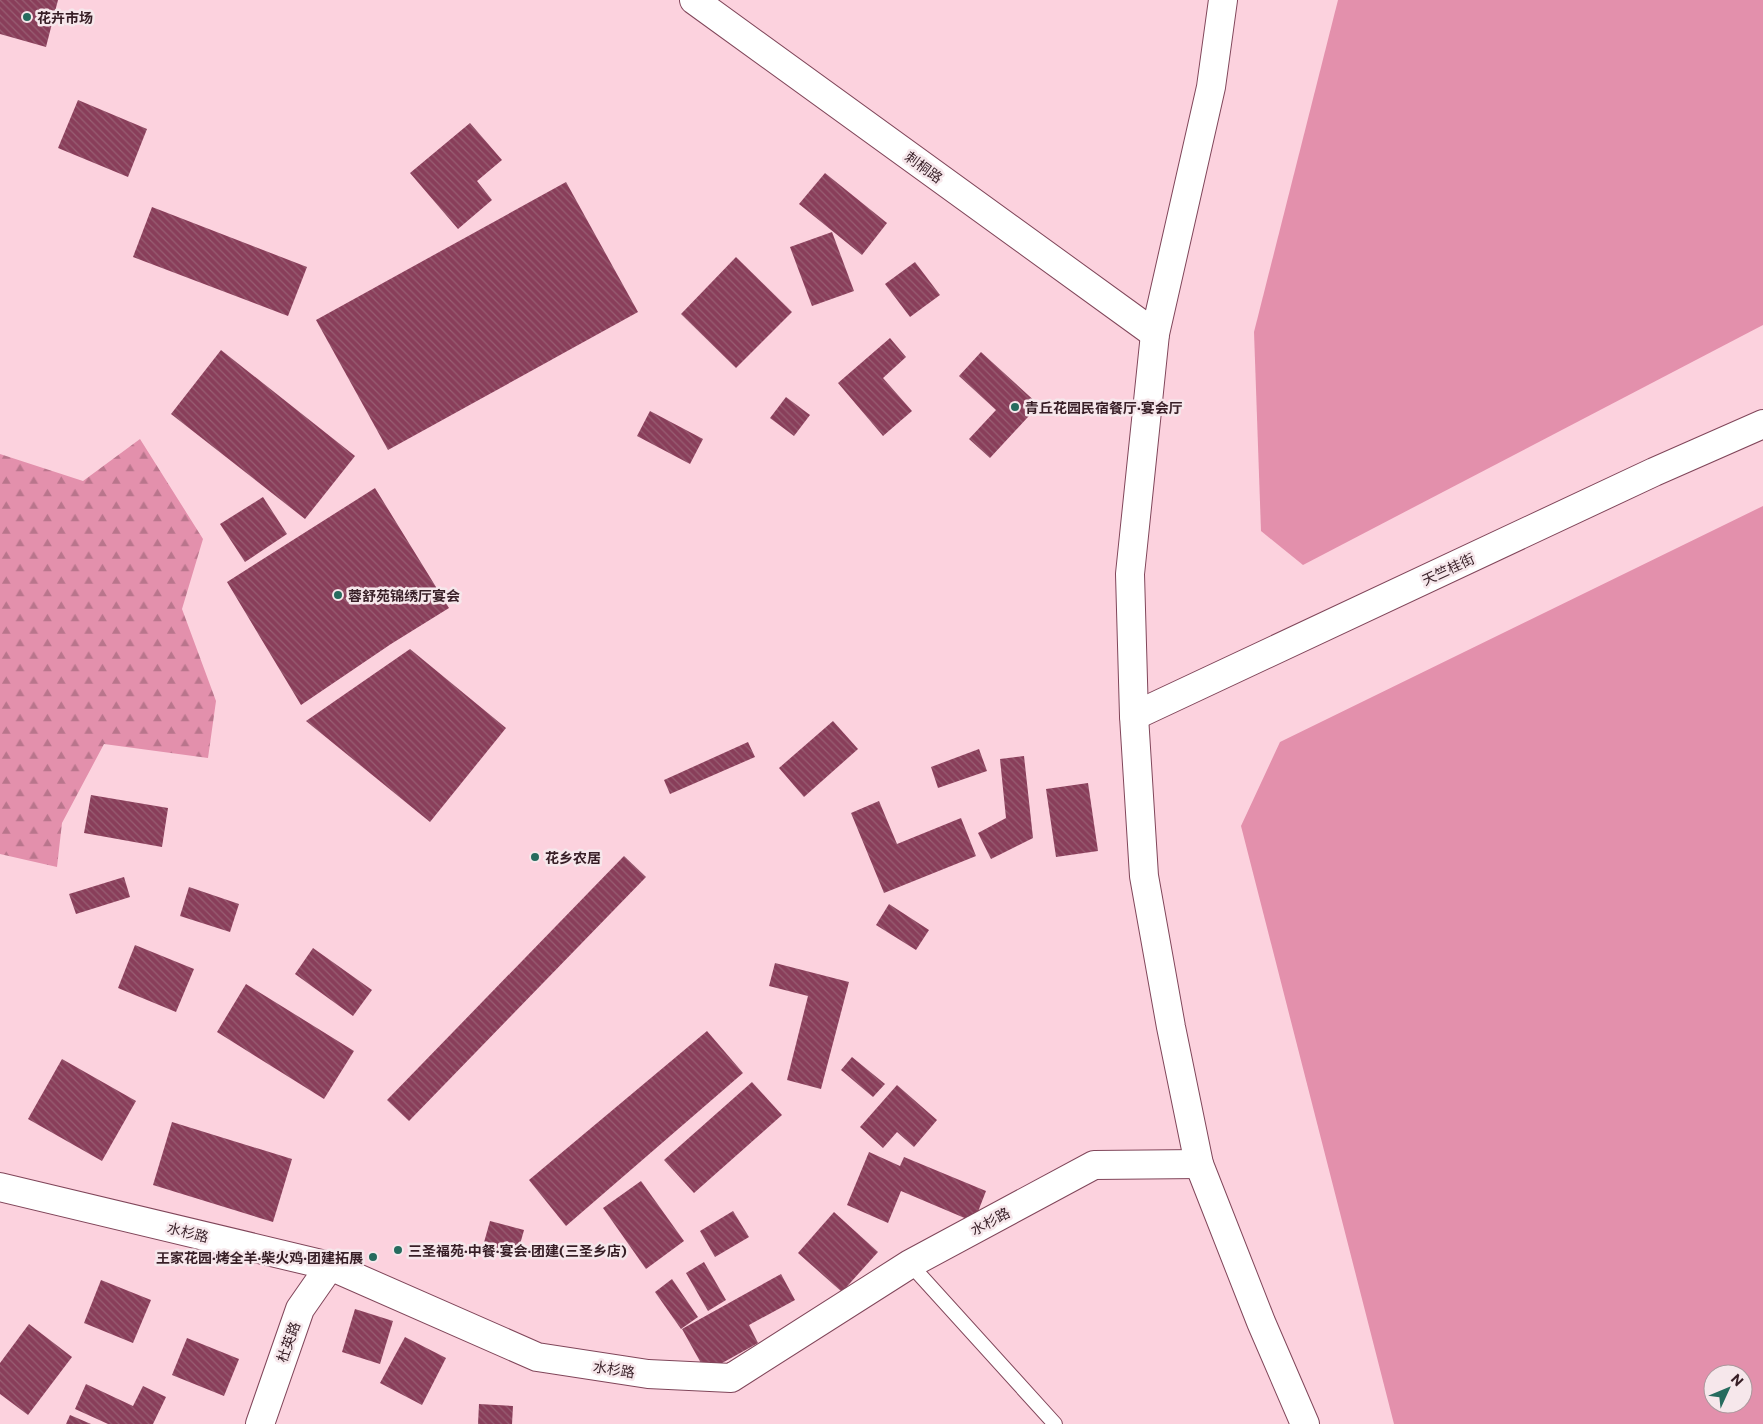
<svg xmlns="http://www.w3.org/2000/svg" width="1763" height="1424" font-family="Commissioner,'Noto Sans SC',sans-serif">
<style>
.green{fill:#e390ac;fill-rule:evenodd}
.forest{fill:url(#forest-firs)}
.building{fill:url(#building-back-hatch)}
.lines{fill:none;stroke-linecap:round;stroke-linejoin:round}
.service-casing{stroke:#80465a;stroke-width:16}
.minor-casing{stroke:#80465a;stroke-width:30}
.service{stroke:#fff;stroke-width:14}
.minor{stroke:#fff;stroke-width:28}
.poi-dot{fill:#266b5e;stroke:#f6e7eb;stroke-width:2}
.labels{text-anchor:middle;dominant-baseline:central;stroke-width:5;stroke-linejoin:round;paint-order:stroke}
.poi-label{font-size:14px;font-weight:bold;fill:#371e26;stroke:#f6e7eb;text-anchor:start}
.street-label{font-size:14px;fill:#371e26;stroke:#f6e7eb}
</style>
<defs>
<pattern id="forest-firs" width="22" height="20" patternUnits="userSpaceOnUse" patternTransform="scale(1.25)"><rect width="22" height="20" fill="#e390ac"/><path d="M5 1l3.5 6h-7zM16 11l3.5 6h-7z" fill="#b9758c"/></pattern>
<pattern id="building-back-hatch" width="6" height="6" patternUnits="userSpaceOnUse" patternTransform="scale(1.25)"><rect width="6" height="6" fill="#893e5a"/><path d="M-1 5l2 2M0 0l6 6M5-1l2 2" fill="none" stroke="#985e73"/></pattern>
</defs>
<rect width="100%" height="100%" fill="#fcd2de"/>
<g class="green">
<polygon points="1338,0 1763,0 1763,325 1303,565 1261,531 1254,332"/>
<path d="M1763,506V1424H1394L1241,826L1280,742ZM1713,1374H1743V1404H1713Z"/>
</g>
<polygon class="forest" points="140,439 203,539 182,609 216,701 208,758 104,744 62,823 57,867 0,854 0,454 83,481"/>
<g class="building">
<polygon points="0,0 58,0 46,47 0,34"/>
<polygon points="78,100 147,129 128,177 58,148"/>
<polygon points="470,123 502,160 477,181 492,200 458,229 410,173"/>
<polygon points="825,173 887,223 862,255 799,204"/>
<polygon points="566,182 638,312 388,450 316,320"/>
<polygon points="152,207 307,267 288,316 133,257"/>
<polygon points="832,232 854,291 812,306 790,247"/>
<polygon points="736,257 792,312 736,368 681,314"/>
<polygon points="915,262 940,295 910,317 885,284"/>
<polygon points="890,338 906,357 883,378 912,411 883,436 838,383"/>
<polygon points="221,350 355,456 305,519 171,414"/>
<polygon points="981,352 1039,405 990,458 969,439 996,410 959,376"/>
<polygon points="786,397 810,415 794,436 770,418"/>
<polygon points="650,411 703,439 690,464 637,436"/>
<polygon points="375,488 449,608 391,644 301,705 227,582"/>
<polygon points="263,497 287,534 245,562 220,524"/>
<polygon points="410,649 506,728 430,822 306,721"/>
<polygon points="833,721 858,749 804,797 779,768"/>
<polygon points="748,742 755,757 670,794 664,780"/>
<polygon points="979,749 987,771 938,788 931,767"/>
<polygon points="1024,756 1033,838 991,859 978,833 1006,818 1000,759"/>
<polygon points="1088,783 1098,851 1056,857 1046,789"/>
<polygon points="91,795 168,808 162,847 84,833"/>
<polygon points="879,801 897,844 961,818 976,856 884,893 851,813"/>
<polygon points="624,856 646,877 409,1121 387,1100"/>
<polygon points="124,877 130,897 76,914 69,894"/>
<polygon points="189,887 239,904 230,932 180,916"/>
<polygon points="889,904 929,930 916,950 876,925"/>
<polygon points="135,945 194,969 176,1012 118,988"/>
<polygon points="313,948 372,990 353,1016 295,974"/>
<polygon points="775,963 849,982 821,1089 787,1080 808,996 769,986"/>
<polygon points="246,984 354,1051 324,1099 217,1032"/>
<polygon points="707,1031 743,1073 566,1226 529,1180"/>
<polygon points="852,1057 885,1084 873,1097 841,1070"/>
<polygon points="62,1059 136,1101 102,1161 28,1119"/>
<polygon points="752,1082 782,1115 694,1193 664,1160"/>
<polygon points="897,1085 937,1120 914,1147 897,1132 883,1148 860,1127"/>
<polygon points="172,1122 292,1159 273,1222 153,1185"/>
<polygon points="869,1152 900,1166 904,1157 986,1191 974,1222 901,1191 888,1223 847,1205"/>
<polygon points="641,1181 684,1241 646,1269 603,1208"/>
<polygon points="733,1211 749,1237 715,1257 700,1231"/>
<polygon points="834,1212 878,1252 842,1292 798,1253"/>
<polygon points="490,1221 524,1230 517,1255 483,1246"/>
<polygon points="704,1262 726,1300 708,1311 686,1273"/>
<polygon points="781,1274 795,1300 749,1325 758,1343 706,1372 682,1329"/>
<polygon points="672,1279 698,1317 681,1329 655,1292"/>
<polygon points="101,1280 151,1300 133,1343 84,1323"/>
<polygon points="355,1309 393,1321 380,1364 342,1352"/>
<polygon points="29,1324 72,1357 28,1415 0,1394 0,1363"/>
<polygon points="405,1337 446,1358 422,1405 380,1383"/>
<polygon points="187,1338 239,1359 224,1396 172,1375"/>
<polygon points="86,1384 133,1406 143,1386 166,1397 153,1424 108,1424 75,1409"/>
<polygon points="479,1404 513,1406 512,1424 478,1424"/>
<polygon points="70,1415 91,1424 66,1424"/>
</g>
<g class="lines">
<defs>
<polyline id="service" points="910,1264 1055,1424"/>
<g id="minor">
<polyline points="694,0 1155,334"/>
<polyline points="1223,0 1211,87 1155,334 1130,574 1134,716 1144,876 1171,1027 1199,1164 1261,1322 1305,1424"/>
<polyline points="1134,716 1654,472 1763,424"/>
<polyline points="0,1187 330,1266 537,1357 648,1374 731,1378 910,1264 1094,1165 1199,1164"/>
<polyline points="260,1424 300,1309 330,1266"/>
</g>
</defs>
<use href="#service" class="service-casing"/>
<use href="#minor" class="minor-casing"/>
<use href="#service" class="service"/>
<use href="#minor" class="minor"/>
</g>
<g class="poi-dot">
<circle cx="27" cy="17" r="5"/>
<circle cx="1015" cy="407" r="5"/>
<circle cx="338" cy="595" r="5"/>
<circle cx="535" cy="857" r="5"/>
<circle cx="398" cy="1250" r="5"/>
<circle cx="373" cy="1257" r="5"/>
</g>
<g class="labels">
<g class="poi-label">
<text x="37" y="17">花卉市场</text>
<text x="1025" y="407">青丘花园民宿餐厅·宴会厅</text>
<text x="348" y="595">蓉舒苑锦绣厅宴会</text>
<text x="545" y="857">花乡农居</text>
<text x="408" y="1250">三圣福苑·中餐·宴会·团建(三圣乡店)</text>
<text x="363" y="1257" text-anchor="end">王家花园·烤全羊·柴火鸡·团建拓展</text>
</g>
<g class="street-label">
<text transform="translate(924 167) rotate(36)">刺桐路</text>
<text transform="translate(1448 569) rotate(-25)">天竺桂街</text>
<text transform="translate(990 1221) rotate(-28)">水杉路</text>
<text transform="translate(188 1232) rotate(14)">水杉路</text>
<text transform="translate(288 1342) rotate(-70)">杜英路</text>
<text transform="translate(614 1369) rotate(9)">水杉路</text>
</g>
</g>
<g transform="translate(1728 1389) rotate(46)"><circle r="24" fill="#f6e7eb" stroke="#aa979c"/>
<path d="M0-4L9 19L0 12L-9 19Z" fill="#266b5e"/>
<text y="-8" font-size="14" font-weight="bold" text-anchor="middle" fill="#371e26">N</text>
</g>
</svg>
